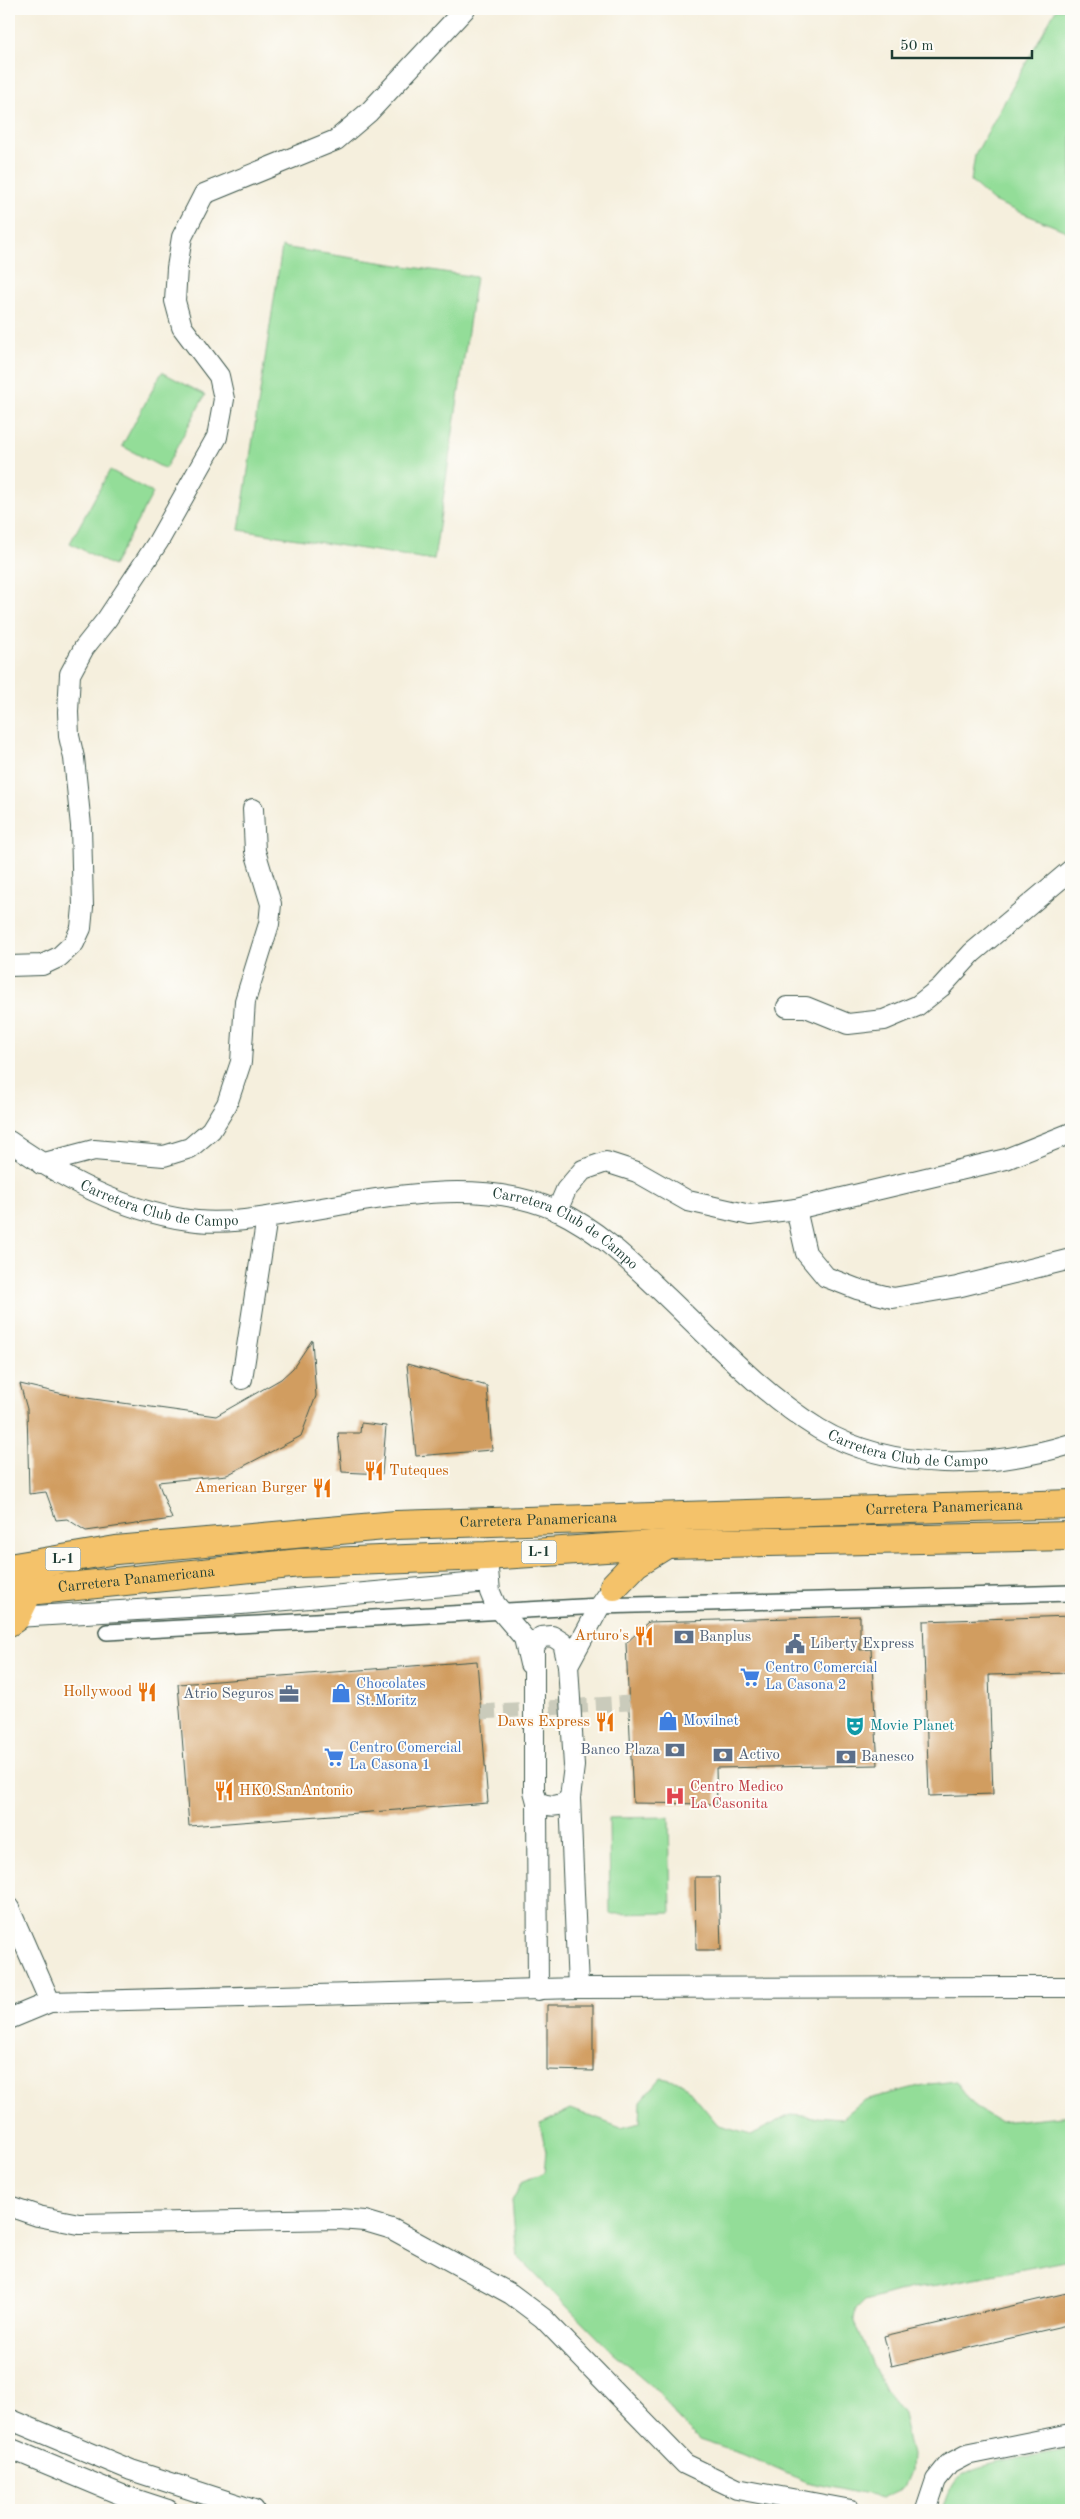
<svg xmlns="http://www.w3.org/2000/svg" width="1080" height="2519" font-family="'Old Standard TT',serif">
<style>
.green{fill:#93dd98;stroke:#598d66}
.building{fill:#d19d61}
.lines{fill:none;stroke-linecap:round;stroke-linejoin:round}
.pedestrian-tunnel{stroke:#cacbbb;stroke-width:15;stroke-dasharray:15 8;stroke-linecap:butt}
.pedestrian-casing{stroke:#3f584d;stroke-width:18}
.minor-casing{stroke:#3f584d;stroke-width:22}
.primary-casing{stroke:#3f584d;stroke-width:30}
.pedestrian{stroke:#fff;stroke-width:15}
.minor{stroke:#fff;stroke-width:20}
.primary{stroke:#f4c26a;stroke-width:28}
.labels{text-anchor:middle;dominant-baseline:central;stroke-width:4;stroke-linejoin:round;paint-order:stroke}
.shield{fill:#fdfcf7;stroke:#62766e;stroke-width:1}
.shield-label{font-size:14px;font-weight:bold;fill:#1f3d34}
.street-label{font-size:15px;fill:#1f3d34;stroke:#fdfcf7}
.food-label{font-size:15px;fill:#c56008;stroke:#fdfcf7;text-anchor:end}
.service-label{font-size:15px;fill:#4e5e75;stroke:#fdfcf7;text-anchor:start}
.shop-label{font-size:15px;fill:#366cbe;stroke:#fdfcf7;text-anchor:start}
.culture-label{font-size:15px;fill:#0d838f;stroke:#fdfcf7;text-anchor:start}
.health-label{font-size:15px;fill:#be3a42;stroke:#fdfcf7;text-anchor:start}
</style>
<rect width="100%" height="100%" fill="#fdfcf7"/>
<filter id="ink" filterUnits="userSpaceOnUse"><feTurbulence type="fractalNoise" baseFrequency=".02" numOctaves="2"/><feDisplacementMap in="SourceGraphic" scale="10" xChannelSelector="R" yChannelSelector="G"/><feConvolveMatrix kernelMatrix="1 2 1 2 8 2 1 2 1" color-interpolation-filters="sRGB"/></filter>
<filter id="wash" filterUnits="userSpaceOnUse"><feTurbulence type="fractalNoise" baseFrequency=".0096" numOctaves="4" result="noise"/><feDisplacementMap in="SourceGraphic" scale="20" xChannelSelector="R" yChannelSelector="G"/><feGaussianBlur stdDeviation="1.12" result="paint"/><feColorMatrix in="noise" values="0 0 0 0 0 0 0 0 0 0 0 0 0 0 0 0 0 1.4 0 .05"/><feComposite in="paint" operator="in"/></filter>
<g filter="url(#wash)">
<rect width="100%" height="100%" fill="#f5efdd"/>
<g class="green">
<polygon points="1056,9 1071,9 1071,233 993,201 971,181 975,155"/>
<polygon points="282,247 476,277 434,560 239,530"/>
<polygon points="162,372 205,395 165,469 122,446"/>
<polygon points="110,470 153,493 113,566 70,543"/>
<polygon points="669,1817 671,1913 610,1914 609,1818"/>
<polygon points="661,2078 683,2083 719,2126 751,2135 790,2115 841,2119 864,2100 923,2085 956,2081 975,2107 1000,2122 1071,2115 1071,2260 938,2285 911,2288 865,2301 856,2310 854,2319 873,2365 885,2390 903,2414 912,2455 911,2471 904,2488 882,2498 806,2482 742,2454 699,2440 678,2419 658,2391 611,2351 517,2256 512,2201 522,2182 544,2172 546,2152 540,2124 571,2109 621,2128 640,2123 641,2101"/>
<path d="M1071,2449V2510H943C947,2498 952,2480 964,2474C984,2462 1046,2454 1071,2449Z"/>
</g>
<g id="blocks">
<g class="building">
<polygon points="312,1340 316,1396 301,1436 227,1475 158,1482 172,1519 86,1531 67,1519 56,1520 46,1492 29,1494 27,1409 20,1384 72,1396 216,1416 281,1379 293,1368"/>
<polygon points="407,1364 487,1386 492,1450 416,1456"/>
<polygon points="361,1423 386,1426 382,1474 342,1472 338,1433 360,1433"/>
<polygon points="860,1616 860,1650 871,1649 878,1765 716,1768 717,1804 633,1803 626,1643 649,1622"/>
<polygon points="1071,1616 1071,1673 989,1675 993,1794 929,1796 923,1621"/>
<polygon points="477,1661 488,1803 189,1826 178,1684"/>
<polygon points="695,1877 719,1877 721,1950 696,1950"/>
<polygon points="547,2005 593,2005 593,2071 547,2070"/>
<polygon points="1071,2292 1071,2324 891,2366 884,2336"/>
</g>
</g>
</g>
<g filter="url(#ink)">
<use href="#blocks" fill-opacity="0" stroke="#3f584d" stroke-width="1"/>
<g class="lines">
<polyline class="pedestrian-tunnel" points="481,1712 629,1703"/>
<defs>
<polyline id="pedestrian" points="107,1632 600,1606 1071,1593"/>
<g id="minor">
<polyline points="9,966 42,965 59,957 74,943 81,928 83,907 81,826 74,758 69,736 68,712 70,674 84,648 107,619 158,542 217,437 224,399 219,376 182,327 175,301 177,268 182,237 204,194 336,140 369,112 465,9"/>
<polyline points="787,1007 806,1007 848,1024 884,1020 917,1006 941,987 972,953 1071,870"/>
<path id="s1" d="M9,1141C63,1179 130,1214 197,1221C227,1224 261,1218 291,1213C376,1200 475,1174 558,1211C602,1232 633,1265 668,1298C716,1344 762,1394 819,1429C893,1473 992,1468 1071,1444"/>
<polyline points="41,1164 94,1150 164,1156 190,1148 211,1130 227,1104 241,1062 245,1001 269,924 271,904 255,851 253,809"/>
<polyline points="796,1209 806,1253 826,1277 857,1289 893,1298 957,1287 1071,1259"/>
<polyline points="557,1211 566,1190 583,1170 606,1162 637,1172 688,1201 750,1215 796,1209 1006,1159 1071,1133"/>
<polyline points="242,1379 267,1217"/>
<polyline points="488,1570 490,1592 495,1604 524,1638 530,1664"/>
<polyline points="16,1617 241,1604 489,1582"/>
<polyline points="568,1665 600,1606 614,1586"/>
<path d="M537,1802C550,1807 560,1808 570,1798"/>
<polyline points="9,1908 50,2002"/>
<polyline points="538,1990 537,1802 534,1791 534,1647 541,1637 552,1636 563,1643 568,1665 574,1766 570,1798 578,1988"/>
<polyline points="9,2019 50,2002 578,1988 1071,1987"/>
<polyline points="9,2206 38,2216 79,2224 339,2219 365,2221 392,2229 511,2294 543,2318 685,2464 737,2489 851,2510"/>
<polyline points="9,2419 131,2470 254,2510"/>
<polyline points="9,2448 122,2495 168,2510"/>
<polyline points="926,2510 936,2480 949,2464 966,2455 1071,2434"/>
</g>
<g id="primary">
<path id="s2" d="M9,1568L116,1550L396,1525L1071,1504"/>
<polyline points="614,1586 636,1563 665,1545"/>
<path id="s3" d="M9,1593L300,1563L486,1556L666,1544L1071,1536"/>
<polyline points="9,1622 16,1617 29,1590"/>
</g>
</defs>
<use href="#pedestrian" class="pedestrian-casing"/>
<use href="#minor" class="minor-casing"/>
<use href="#primary" class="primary-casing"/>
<use href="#pedestrian" class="pedestrian"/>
<use href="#minor" class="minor"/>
<use href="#primary" class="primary"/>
</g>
</g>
<defs>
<symbol id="restaurant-bare" viewBox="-9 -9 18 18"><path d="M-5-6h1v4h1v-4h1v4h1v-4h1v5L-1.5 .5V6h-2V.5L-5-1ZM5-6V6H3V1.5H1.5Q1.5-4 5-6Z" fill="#e8710a" stroke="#fdfcf7" stroke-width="2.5" paint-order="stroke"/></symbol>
<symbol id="bank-bare" viewBox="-9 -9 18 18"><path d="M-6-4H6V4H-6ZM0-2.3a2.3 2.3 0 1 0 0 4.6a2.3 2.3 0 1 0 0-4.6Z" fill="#5c6f8a" stroke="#fdfcf7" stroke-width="2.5" paint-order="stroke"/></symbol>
<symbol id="civic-bare" viewBox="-9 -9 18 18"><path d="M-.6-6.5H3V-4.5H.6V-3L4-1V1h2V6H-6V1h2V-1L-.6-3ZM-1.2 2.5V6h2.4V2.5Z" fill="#5c6f8a" stroke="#fdfcf7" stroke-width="2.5" paint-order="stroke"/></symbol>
<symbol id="supermarket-bare" viewBox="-9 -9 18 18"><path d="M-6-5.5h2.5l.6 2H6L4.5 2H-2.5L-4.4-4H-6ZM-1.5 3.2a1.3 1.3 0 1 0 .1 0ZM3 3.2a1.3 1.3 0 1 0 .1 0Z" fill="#3f7fe0" stroke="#fdfcf7" stroke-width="2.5" paint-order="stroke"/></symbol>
<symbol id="shop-bare" viewBox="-9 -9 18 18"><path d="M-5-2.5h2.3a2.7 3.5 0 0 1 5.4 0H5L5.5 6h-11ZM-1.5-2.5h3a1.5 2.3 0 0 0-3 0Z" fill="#3f7fe0" stroke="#fdfcf7" stroke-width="2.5" paint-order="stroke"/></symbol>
<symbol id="office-bare" viewBox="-9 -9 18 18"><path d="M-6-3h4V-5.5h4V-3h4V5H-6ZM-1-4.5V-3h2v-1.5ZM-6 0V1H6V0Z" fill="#5c6f8a" stroke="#fdfcf7" stroke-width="2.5" paint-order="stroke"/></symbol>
<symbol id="theatre-bare" viewBox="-9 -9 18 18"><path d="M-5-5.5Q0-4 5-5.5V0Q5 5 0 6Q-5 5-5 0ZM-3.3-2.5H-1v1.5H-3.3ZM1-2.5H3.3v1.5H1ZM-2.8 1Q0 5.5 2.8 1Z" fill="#0f9aa8" stroke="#fdfcf7" stroke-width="2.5" paint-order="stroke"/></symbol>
<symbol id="hospital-bare" viewBox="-9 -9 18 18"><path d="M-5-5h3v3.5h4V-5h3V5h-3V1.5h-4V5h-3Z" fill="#e0444e" stroke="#fdfcf7" stroke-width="2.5" paint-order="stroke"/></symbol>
</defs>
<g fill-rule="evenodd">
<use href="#restaurant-bare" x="360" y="1457" width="28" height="28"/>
<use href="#restaurant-bare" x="308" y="1474" width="28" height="28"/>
<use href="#restaurant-bare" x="630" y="1622" width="28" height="28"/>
<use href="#bank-bare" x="670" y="1623" width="28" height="28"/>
<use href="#civic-bare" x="781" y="1630" width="28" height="28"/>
<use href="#supermarket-bare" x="736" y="1663" width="28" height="28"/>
<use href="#restaurant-bare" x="133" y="1678" width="28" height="28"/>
<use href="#shop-bare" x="327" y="1679" width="28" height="28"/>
<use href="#office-bare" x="275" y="1680" width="28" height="28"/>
<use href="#shop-bare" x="654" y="1707" width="28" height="28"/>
<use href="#restaurant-bare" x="591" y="1708" width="28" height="28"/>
<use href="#theatre-bare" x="841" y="1712" width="28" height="28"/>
<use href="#bank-bare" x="661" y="1736" width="28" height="28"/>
<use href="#bank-bare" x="709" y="1741" width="28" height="28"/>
<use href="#supermarket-bare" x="320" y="1743" width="28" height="28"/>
<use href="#bank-bare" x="832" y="1743" width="28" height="28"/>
<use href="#restaurant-bare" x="210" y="1777" width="28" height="28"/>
<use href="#hospital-bare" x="661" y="1782" width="28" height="28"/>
</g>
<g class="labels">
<g class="shield">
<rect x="521.5" y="1540.5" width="35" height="23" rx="4"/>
<rect x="45.5" y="1547.5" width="35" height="23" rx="4"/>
</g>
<g class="shield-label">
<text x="539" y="1552">L-1</text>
<text x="63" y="1559">L-1</text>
</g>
<g class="street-label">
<text stroke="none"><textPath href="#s1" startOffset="166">Carretera Club de Campo</textPath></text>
<text stroke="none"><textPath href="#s1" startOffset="586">Carretera Club de Campo</textPath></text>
<text stroke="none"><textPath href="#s1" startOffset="1006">Carretera Club de Campo</textPath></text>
<text stroke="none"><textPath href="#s2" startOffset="938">Carretera Panamericana</textPath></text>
<text stroke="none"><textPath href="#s2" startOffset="532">Carretera Panamericana</textPath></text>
<text stroke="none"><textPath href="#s3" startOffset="128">Carretera Panamericana</textPath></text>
</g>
<g class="food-label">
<text x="389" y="1471" text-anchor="start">Tuteques</text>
<text x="307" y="1488">American Burger</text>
<text x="629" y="1636">Arturo's</text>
<text x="132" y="1692">Hollywood</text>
<text x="590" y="1722">Daws Express</text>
<text x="239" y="1791" text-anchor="start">HKO.SanAntonio</text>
</g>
<g class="service-label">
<text x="699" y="1637">Banplus</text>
<text x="810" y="1644">Liberty Express</text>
<text x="274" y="1694" text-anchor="end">Atrio Seguros</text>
<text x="660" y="1750" text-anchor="end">Banco Plaza</text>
<text x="738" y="1755">Activo</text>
<text x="861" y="1757">Banesco</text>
</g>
<g class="shop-label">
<text x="765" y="1668">Centro Comercial<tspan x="765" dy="17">La Casona 2</tspan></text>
<text x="356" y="1684">Chocolates<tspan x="356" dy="17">St.Moritz</tspan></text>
<text x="683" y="1721">Movilnet</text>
<text x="349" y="1748">Centro Comercial<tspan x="349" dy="17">La Casona 1</tspan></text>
</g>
<g class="culture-label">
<text x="870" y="1726">Movie Planet</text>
</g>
<g class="health-label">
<text x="690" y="1787">Centro Medico<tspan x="690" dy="17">La Casonita</tspan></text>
</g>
</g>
<rect width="1080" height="2519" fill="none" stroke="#fdfcf7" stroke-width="30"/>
<path d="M892 50v8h140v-8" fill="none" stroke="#1f3d34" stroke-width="2.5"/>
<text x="900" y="50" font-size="15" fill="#1f3d34" stroke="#fdfcf7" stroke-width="4" paint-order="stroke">50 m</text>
</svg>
